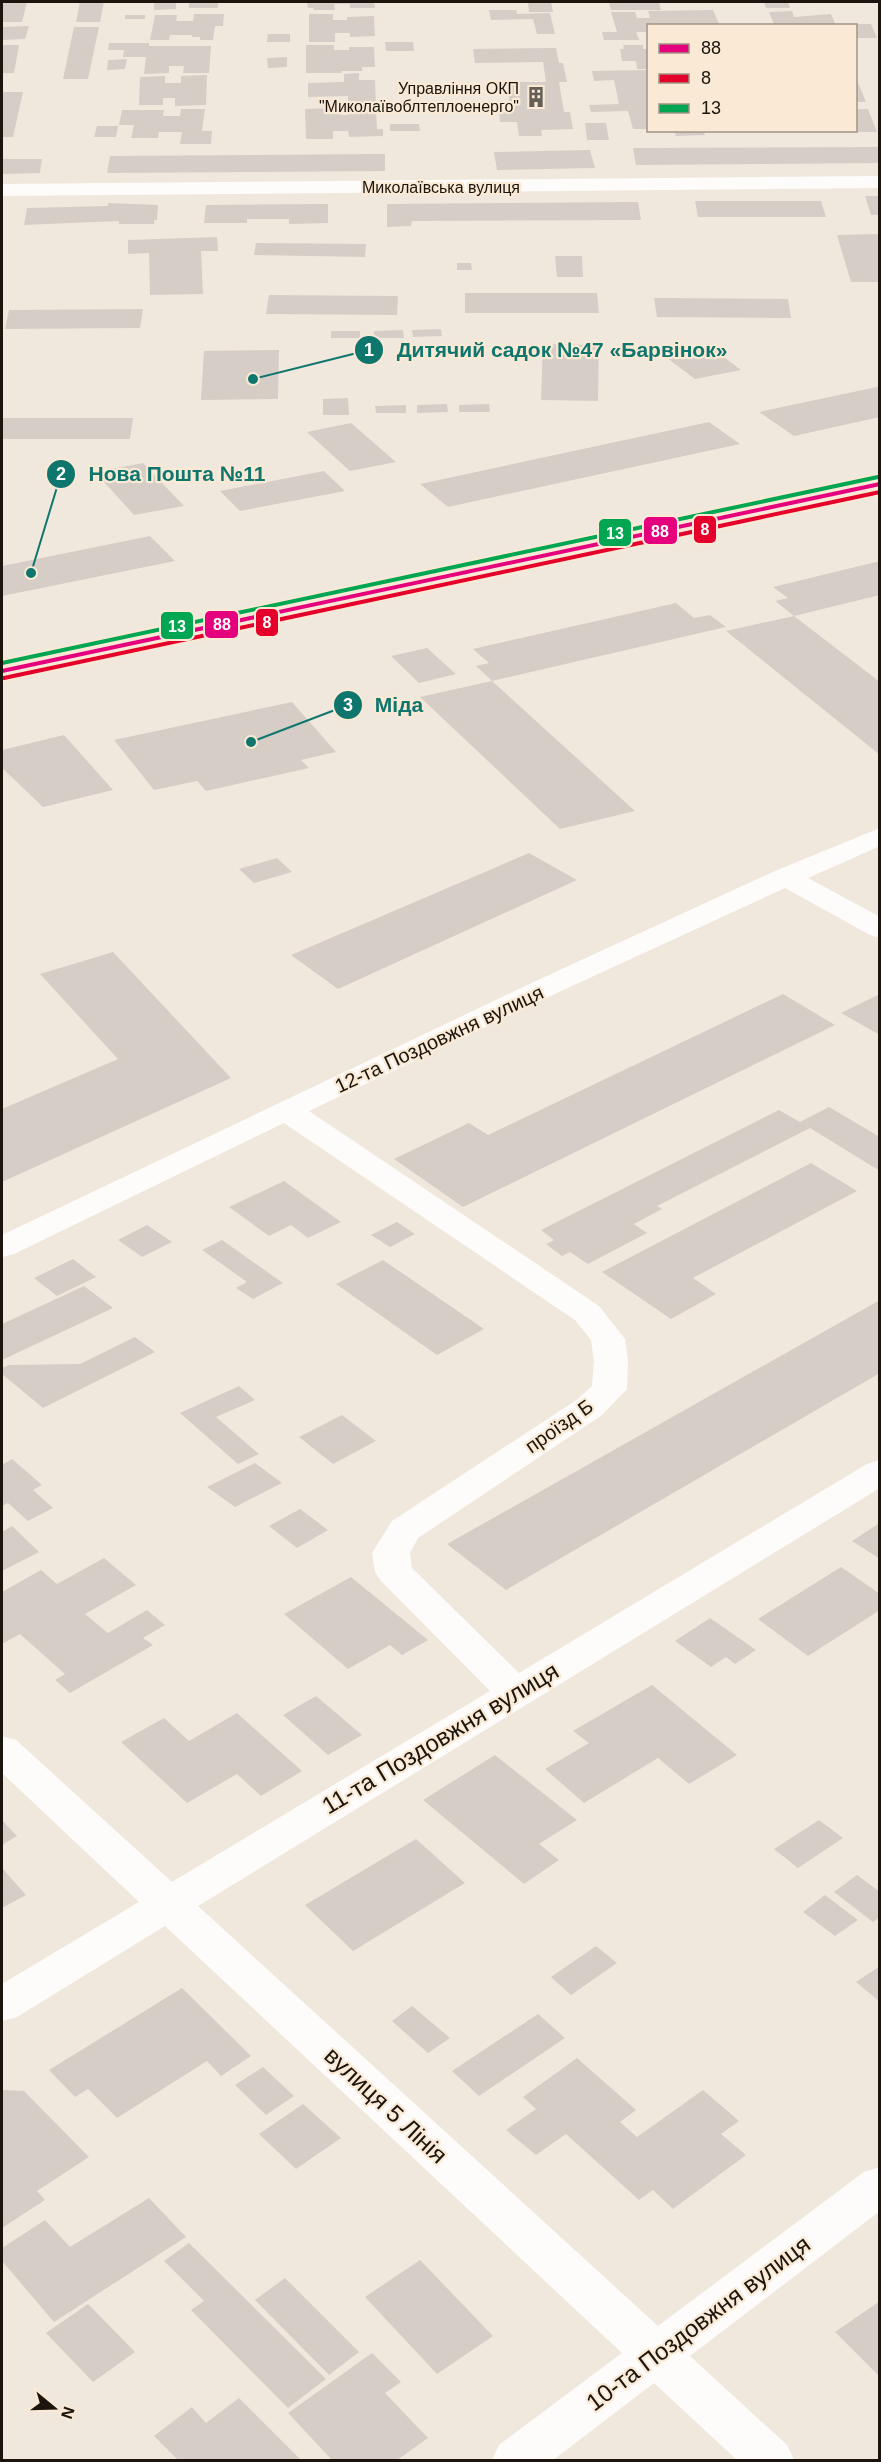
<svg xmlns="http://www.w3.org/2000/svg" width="881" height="2462" font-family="Arial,sans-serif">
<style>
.building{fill:#d6cdc6}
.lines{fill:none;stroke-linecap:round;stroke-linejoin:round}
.street{fill:#fdfcfa;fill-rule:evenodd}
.secondary{fill:#fdfcfa;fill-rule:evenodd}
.bus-1-casing{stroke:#f9e9d5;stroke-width:8}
.bus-2-casing{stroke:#f9e9d5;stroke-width:8}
.bus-3-casing{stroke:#f9e9d5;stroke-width:8}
.bus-1{stroke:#e5007d;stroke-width:4}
.bus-2{stroke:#e4002b;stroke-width:4}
.bus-3{stroke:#00a651;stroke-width:4}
.labels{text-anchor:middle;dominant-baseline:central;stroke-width:4.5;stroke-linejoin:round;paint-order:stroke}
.far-poi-label{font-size:16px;fill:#1b150e;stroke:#f9e9d5;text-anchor:end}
.far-street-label{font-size:16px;fill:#1b150e;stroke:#f9e9d5}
.street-label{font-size:20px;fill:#1b150e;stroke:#f9e9d5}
.near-street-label{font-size:24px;fill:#1b150e;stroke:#f9e9d5}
.leader{fill:none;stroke:#0f766e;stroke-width:2}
.callout-dot{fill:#0f766e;stroke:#f9e9d5;stroke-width:2}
.mark-label{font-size:18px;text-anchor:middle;font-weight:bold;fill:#fff}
.callout-label{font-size:21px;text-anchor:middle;font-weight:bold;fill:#0f766e;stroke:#f9e9d5;stroke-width:4.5;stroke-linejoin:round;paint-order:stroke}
.line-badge{stroke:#f9e9d5;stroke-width:2}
.badge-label{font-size:16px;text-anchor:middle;font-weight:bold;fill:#fff}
</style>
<rect width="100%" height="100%" fill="#f1e8dd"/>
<g class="building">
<polygon points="2,2 27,2 22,22 2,22"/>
<polygon points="80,2 104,2 100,22 76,22"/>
<polygon points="154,2 176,2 176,9 154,10"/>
<rect x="189" y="2" width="29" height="6"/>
<polygon points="307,2 374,2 375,8 350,8 350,4 334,4 335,10 314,10 313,8 308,8"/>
<polygon points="528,2 551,2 553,12 529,12"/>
<polygon points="609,2 659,2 661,10 611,10"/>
<polygon points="764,2 788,2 790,8 766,8"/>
<polygon points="489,10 516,10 517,14 550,13 555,34 537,34 533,19 491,20"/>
<polygon points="713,10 719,24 648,26 648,32 636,32 639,40 604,40 602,32 617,32 611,12 635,12 637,18 650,18 648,11"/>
<polygon points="792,11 794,17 831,14 836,26 775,26 769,12"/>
<polygon points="194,14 224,14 223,26 215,26 213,40 200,40 200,37 192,37 192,35 170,35 169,40 150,40 155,15 177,15 176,21 193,21"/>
<polygon points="309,14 333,14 333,20 347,20 347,17 374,16 375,36 350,37 350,33 335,33 335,42 309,42"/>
<rect x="125" y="15" width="20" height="4"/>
<polygon points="856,24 871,24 877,38 856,38"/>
<polygon points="29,26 25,39 2,40 2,27"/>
<polygon points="74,27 99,27 88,79 63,79"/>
<polygon points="268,34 290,34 290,42 267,42"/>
<polygon points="385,42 413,42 414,51 386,51"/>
<polygon points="109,43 149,43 149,46 211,46 209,73 183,73 184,66 169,66 169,73 144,74 146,57 123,57 124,50 108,50"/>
<polygon points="2,45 19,45 14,73 2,73"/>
<polygon points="306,45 334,45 334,50 349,50 349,47 374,47 375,67 362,67 362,71 341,71 342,73 306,73"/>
<polygon points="623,45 643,45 643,49 648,49 648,69 637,69 636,61 622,61 620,49 624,49"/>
<polygon points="556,48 559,63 563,63 567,82 559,82 564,112 570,112 573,129 541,130 542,136 519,136 517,122 500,122 499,112 511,112 507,82 546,82 543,62 475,63 473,49"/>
<polygon points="287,57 287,67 268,68 267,58"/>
<polygon points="127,59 125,69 107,70 108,60"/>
<polygon points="648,70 648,129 633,129 628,111 591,112 589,105 619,104 614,80 594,81 592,71"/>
<polygon points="359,73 359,80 375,80 376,104 348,105 348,96 308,97 308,83 344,82 344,74"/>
<polygon points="207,75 206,105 175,106 175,98 163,98 163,105 139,105 140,77 165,76 165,83 181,83 181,76"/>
<polygon points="856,78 866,102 856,102"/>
<polygon points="2,92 23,92 13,137 2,137"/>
<polygon points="341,108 341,115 348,115 348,108 376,108 377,129 383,129 383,136 349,137 348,131 333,131 333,139 306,139 305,109"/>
<polygon points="181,109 205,109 202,131 212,131 211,144 180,144 182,132 159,132 158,138 131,138 134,125 119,125 122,110 164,110 163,116 180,116"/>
<polygon points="856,109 868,109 877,132 856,132"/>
<polygon points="585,123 606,123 609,140 587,140"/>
<polygon points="390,124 419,124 420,131 390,131"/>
<polygon points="97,126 118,126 116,137 94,137"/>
<polygon points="674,130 703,130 705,135 676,136"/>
<polygon points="880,147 880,163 636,165 633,148"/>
<polygon points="590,150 595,168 497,170 494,152"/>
<polygon points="385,154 385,171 107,173 110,156"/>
<polygon points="2,159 42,159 40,173 2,174"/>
<polygon points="865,196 880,196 880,215 871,215"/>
<polygon points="695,201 821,201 826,217 698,217"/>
<polygon points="638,202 641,220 412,221 411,226 387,227 387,204"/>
<polygon points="108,203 158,205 157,220 154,220 154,224 119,224 119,221 24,225 27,208 108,206"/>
<polygon points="328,204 328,223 289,224 289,219 247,219 247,223 204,223 206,205"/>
<polygon points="880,234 880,282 851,282 837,235"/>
<polygon points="217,237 218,251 201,251 203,294 150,295 149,253 128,254 128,240"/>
<polygon points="256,243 366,244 365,257 254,255"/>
<polygon points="555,256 582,256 583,277 557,277"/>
<polygon points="457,263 471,263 472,270 457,270"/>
<polygon points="465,293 597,293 599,313 465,313"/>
<polygon points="269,295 398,296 397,315 266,314"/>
<polygon points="654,298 788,299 791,318 657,317"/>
<polygon points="143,309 140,328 5,329 9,310"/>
<polygon points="441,329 442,336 413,337 412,330"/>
<polygon points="403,330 404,338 374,338 374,331"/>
<rect x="331" y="331" width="29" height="7"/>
<polygon points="543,344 599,345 598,401 541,400"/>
<polygon points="709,346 741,370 695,379 663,355"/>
<polygon points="279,350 278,399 201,400 204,351"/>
<polygon points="877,387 880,388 880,417 794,436 759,412"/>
<polygon points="348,398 349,415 323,415 323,399"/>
<polygon points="447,404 448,412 417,413 417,405"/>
<polygon points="489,404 490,412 459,412 459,405"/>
<polygon points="406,405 406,413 376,413 375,406"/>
<polygon points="2,418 133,418 130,439 2,439"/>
<polygon points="709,422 740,444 448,507 420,484"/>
<polygon points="351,423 396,462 350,471 307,432"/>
<polygon points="143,463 184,506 134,515 95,472"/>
<polygon points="324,471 345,491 240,511 220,491"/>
<polygon points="150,536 175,561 2,596 2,566"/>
<polygon points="880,561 880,595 794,616 880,682 880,755 726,631 794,616 775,601 788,598 773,587"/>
<polygon points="676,603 694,618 710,615 726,627 492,681 476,666 489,663 473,649"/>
<polygon points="427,648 456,674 419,683 391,656"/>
<polygon points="492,681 635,811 560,829 420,697"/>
<polygon points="292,702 336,752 301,760 309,768 206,791 197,781 154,790 114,740"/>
<polygon points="64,735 113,790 43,807 2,768 2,750"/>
<polygon points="529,853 577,880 338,989 291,955"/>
<polygon points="277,858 292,872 254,883 239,869"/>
<polygon points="113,952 231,1078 2,1182 2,1109 118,1059 40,974"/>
<polygon points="783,994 835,1025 463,1207 394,1159 469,1123 488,1135"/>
<polygon points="880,994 880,1035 841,1013"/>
<polygon points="829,1107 880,1137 880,1171 810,1128 657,1206 662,1209 634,1224 647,1233 588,1264 570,1252 562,1256 546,1244 554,1240 541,1230 779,1110 800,1122"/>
<polygon points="811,1163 857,1191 693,1278 716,1294 671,1319 602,1272"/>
<polygon points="284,1181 341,1222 308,1238 291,1225 269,1236 229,1207"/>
<polygon points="397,1222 415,1234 390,1247 371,1235"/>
<polygon points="147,1225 172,1242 142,1257 118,1240"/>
<polygon points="222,1240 283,1283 253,1299 236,1288 247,1282 202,1250"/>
<polygon points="73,1259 96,1277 57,1296 34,1278"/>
<polygon points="383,1260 484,1329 437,1355 336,1284"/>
<polygon points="84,1286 113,1308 2,1360 2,1324"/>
<polygon points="880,1300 880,1373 506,1590 447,1544"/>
<polygon points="135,1337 155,1352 43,1408 2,1374 2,1368 9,1365 80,1364"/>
<polygon points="239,1386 255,1400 216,1417 259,1454 238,1464 180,1413"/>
<polygon points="342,1415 376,1441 333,1464 299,1437"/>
<polygon points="12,1459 42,1485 33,1490 53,1508 28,1521 8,1503 2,1506 2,1465"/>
<polygon points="255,1463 282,1483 235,1507 207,1487"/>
<polygon points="300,1509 328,1530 297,1548 269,1526"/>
<polygon points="878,1524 880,1525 880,1559 852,1541"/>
<polygon points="12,1526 39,1552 2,1571 2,1532"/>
<polygon points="104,1558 136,1585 85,1614 108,1633 147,1610 165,1625 143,1638 153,1645 70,1693 55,1680 65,1674 20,1634 2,1644 2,1592 41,1570 57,1584"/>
<polygon points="841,1567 880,1594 880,1610 808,1656 758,1619"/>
<polygon points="351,1577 428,1640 402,1655 390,1645 348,1669 284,1614"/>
<polygon points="710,1618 756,1650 735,1664 726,1657 711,1667 675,1641"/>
<polygon points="652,1685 737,1755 689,1784 658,1758 584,1803 545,1769 589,1743 573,1731"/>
<polygon points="316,1696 362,1735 328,1755 283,1715"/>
<polygon points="237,1713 302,1771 261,1796 237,1774 187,1803 121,1742 164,1718 189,1741"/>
<polygon points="495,1755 577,1820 539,1844 559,1860 524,1884 423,1800"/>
<polygon points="2,1820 17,1836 2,1845"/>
<polygon points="819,1820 843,1838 798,1868 774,1849"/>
<polygon points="416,1839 465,1883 353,1951 305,1905"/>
<polygon points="2,1868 26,1895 2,1908"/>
<polygon points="857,1875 880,1892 880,1917 873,1922 834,1892"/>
<polygon points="825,1895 858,1920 835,1936 803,1912"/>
<polygon points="596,1946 617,1963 571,1995 551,1977"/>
<polygon points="880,1966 880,2002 856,1982"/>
<polygon points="182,1988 251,2056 221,2076 207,2061 117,2118 88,2089 75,2097 49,2070"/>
<polygon points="412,2006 450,2038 428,2053 392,2021"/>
<polygon points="538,2014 565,2038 479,2096 452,2071"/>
<polygon points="577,2058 636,2110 620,2122 637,2137 703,2090 739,2121 721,2134 746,2155 673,2209 653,2190 639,2200 566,2134 536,2155 506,2130 536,2109 523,2097"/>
<polygon points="263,2067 294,2096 266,2115 235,2085"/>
<polygon points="2,2090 24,2091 89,2157 37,2191 45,2200 2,2228"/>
<polygon points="303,2104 341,2138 296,2169 259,2134"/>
<polygon points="149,2198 186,2237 54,2322 2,2261 2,2248 45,2220 70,2247"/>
<polygon points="189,2243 326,2379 288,2408 191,2310 204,2301 164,2261"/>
<polygon points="420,2260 493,2336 437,2374 365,2297"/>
<polygon points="285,2278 359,2352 329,2375 255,2300"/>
<polygon points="880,2301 880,2377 835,2332"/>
<polygon points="88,2304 135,2352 93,2382 46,2333"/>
<polygon points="372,2353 401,2382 385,2393 428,2438 397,2460 332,2460 288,2413"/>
<polygon points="239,2398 301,2460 178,2460 154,2436 192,2407 206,2423"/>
</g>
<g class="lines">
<g class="street">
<polygon points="880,176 880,188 2,196 2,184"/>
<polygon points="880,828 880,846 808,878 880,917 880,938 870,935 785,888 559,992 309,1111 599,1306 625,1339 628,1361 627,1389 602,1415 418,1538 410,1553 412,1568 519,1673 867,1464 880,1460 880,1488 198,1906 658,2326 864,2172 880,2167 880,2211 690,2356 787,2445 794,2460 737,2460 654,2383 553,2460 492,2460 499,2445 622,2353 165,1926 17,2017 2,2021 2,1984 139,1902 2,1773 2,1736 16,1740 172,1882 490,1691 381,1581 375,1572 372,1553 392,1521 578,1399 592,1386 594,1361 591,1340 575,1320 284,1123 14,1254 2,1257 2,1235 538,980 775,871"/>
</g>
<polygon class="secondary" points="880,477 880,491 2,679 2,663"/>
<defs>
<polyline id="bus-1" points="2,671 880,484"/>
<polyline id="bus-2" points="4,678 880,492"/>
<polyline id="bus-3" points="2,663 878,477"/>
</defs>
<use href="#bus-1" class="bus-1-casing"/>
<use href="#bus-2" class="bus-2-casing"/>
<use href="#bus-3" class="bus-3-casing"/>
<use href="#bus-1" class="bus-1"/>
<use href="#bus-2" class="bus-2"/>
<use href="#bus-3" class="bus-3"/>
</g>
<defs>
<symbol id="building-bare" viewBox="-9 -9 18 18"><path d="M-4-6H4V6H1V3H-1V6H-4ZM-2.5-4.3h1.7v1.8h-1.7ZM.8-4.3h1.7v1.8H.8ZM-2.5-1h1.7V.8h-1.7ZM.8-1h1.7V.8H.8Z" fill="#665f56" stroke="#f9e9d5" stroke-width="2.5" paint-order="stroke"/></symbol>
</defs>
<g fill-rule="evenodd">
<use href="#building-bare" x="521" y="82" width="30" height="30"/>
</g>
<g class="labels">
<g class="far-poi-label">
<text x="519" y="88">Управління ОКП<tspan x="519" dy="18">"Миколаївоблтеплоенерго"</tspan></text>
</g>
<g class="far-street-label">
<text x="441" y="187">Миколаївська вулиця</text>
</g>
<g class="street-label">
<text transform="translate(439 1039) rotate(-25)">12-та Поздовжня вулиця</text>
<text transform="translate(559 1426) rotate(-35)">проїзд Б</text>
</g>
<g class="near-street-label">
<text transform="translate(440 1738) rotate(-31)">11-та Поздовжня вулиця</text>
<text transform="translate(386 2105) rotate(43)">вулиця 5 Лінія</text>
<text transform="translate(698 2323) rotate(-37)">10-та Поздовжня вулиця</text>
</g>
</g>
<path class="leader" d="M253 379L369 350M31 573L61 474M251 742L348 705"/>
<g class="callout-dot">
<circle cx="253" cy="379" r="6"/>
<circle cx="31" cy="573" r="6"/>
<circle cx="251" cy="742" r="6"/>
<circle cx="369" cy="350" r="15"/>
<circle cx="61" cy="474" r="15"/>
<circle cx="348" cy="705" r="15"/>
</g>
<g class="mark-label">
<text x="369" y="356">1</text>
<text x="61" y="480">2</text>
<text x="348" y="711">3</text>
</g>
<g class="callout-label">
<text x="562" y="357">Дитячий садок №47 «Барвінок»</text>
<text x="177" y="481">Нова Пошта №11</text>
<text x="399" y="712">Міда</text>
</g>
<g class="line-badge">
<rect x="693" y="515" width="24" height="29" rx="6" fill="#e4002b"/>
<rect x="643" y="516" width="35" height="29" rx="6" fill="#e5007d"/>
<rect x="598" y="518" width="34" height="29" rx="6" fill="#00a651"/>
<rect x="255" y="608" width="24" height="29" rx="6" fill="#e4002b"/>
<rect x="204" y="610" width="35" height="29" rx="6" fill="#e5007d"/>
<rect x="160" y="611" width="34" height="29" rx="6" fill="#00a651"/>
</g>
<g class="badge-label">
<text x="705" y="535">8</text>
<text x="660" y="537">88</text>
<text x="615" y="539">13</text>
<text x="267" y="628">8</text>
<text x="222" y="630">88</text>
<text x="177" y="632">13</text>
</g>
<rect width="881" height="2462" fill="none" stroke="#1b150e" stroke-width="6"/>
<rect x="647" y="24" width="210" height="108" fill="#f9e9d5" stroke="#a09485" stroke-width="1.5"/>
<rect x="659" y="44" width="30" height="9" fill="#e5007d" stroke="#a09485" stroke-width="1.5"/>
<text x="701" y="54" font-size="18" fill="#1b150e">88</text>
<rect x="659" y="74" width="30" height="9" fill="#e4002b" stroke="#a09485" stroke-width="1.5"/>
<text x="701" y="84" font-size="18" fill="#1b150e">8</text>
<rect x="659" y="104" width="30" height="9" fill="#00a651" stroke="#a09485" stroke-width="1.5"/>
<text x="701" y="114" font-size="18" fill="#1b150e">13</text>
<g transform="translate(54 2408) rotate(109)" stroke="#f9e9d5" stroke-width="4.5" paint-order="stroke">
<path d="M0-4.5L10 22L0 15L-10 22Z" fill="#1b150e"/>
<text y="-9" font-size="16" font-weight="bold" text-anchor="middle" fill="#1b150e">N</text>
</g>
</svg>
